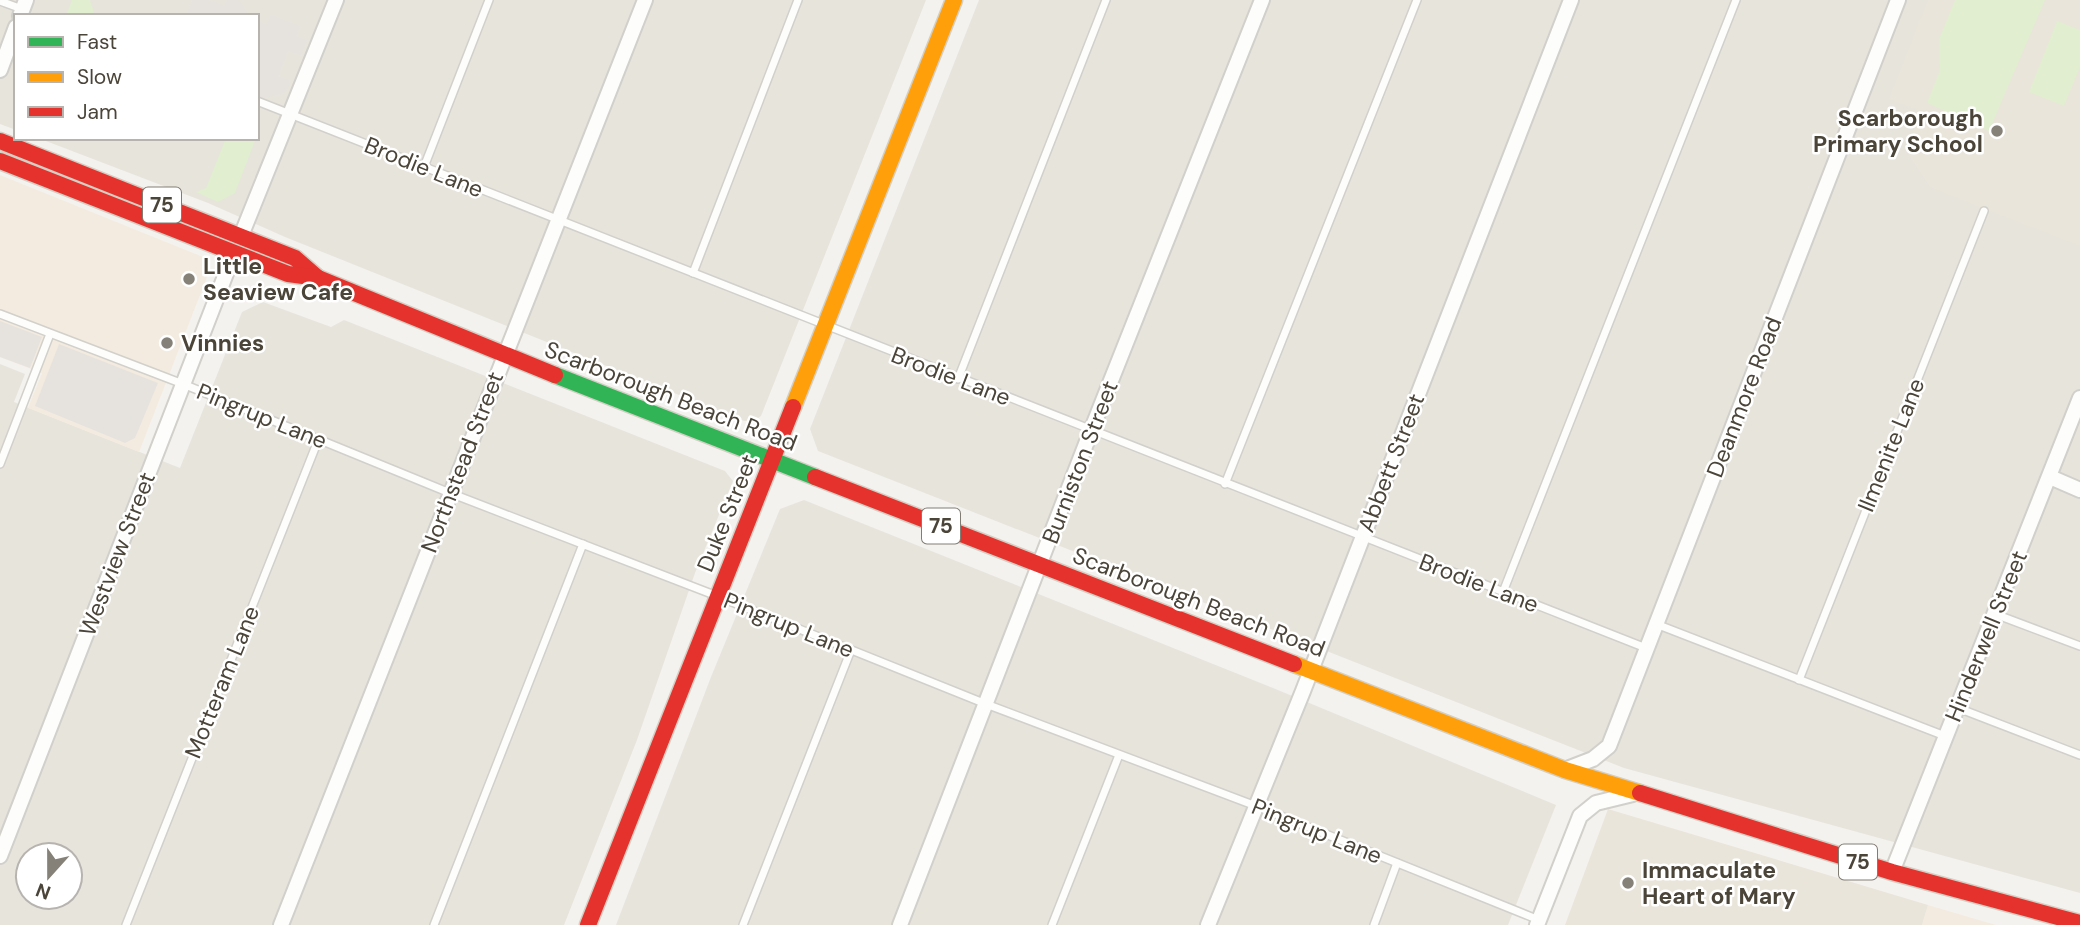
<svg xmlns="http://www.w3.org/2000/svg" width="2080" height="925" font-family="'DM Sans',sans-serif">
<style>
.residential{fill:#e7e4dc;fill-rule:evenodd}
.commercial{fill:#f3ebdf}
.education{fill:#eae5da}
.green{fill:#e1eecf}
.parking{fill:#e6e3df}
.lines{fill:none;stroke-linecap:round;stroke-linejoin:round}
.lane-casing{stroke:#d2d0cb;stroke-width:10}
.street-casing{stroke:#d2d0cb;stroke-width:18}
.fast-casing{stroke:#d3cfc5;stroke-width:19}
.slow-casing{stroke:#d3cfc5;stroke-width:19}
.jam-casing{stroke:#d3cfc5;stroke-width:19}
.lane{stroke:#fdfdfc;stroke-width:7}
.street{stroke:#fdfdfc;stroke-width:14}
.fast{stroke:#30b455;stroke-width:16}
.slow{stroke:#ff9f0a;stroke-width:16}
.jam{stroke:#e5322d;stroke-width:16}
.poi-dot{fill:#868178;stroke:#fff;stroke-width:2.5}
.labels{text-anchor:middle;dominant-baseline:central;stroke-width:5;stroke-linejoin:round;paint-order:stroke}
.shield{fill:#fff;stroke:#817c74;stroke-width:2}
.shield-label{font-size:21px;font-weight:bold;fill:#4b4439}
.poi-label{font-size:23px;font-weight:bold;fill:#4b4439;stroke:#fff;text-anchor:start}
.street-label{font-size:23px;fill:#4b4439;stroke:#fff}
</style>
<rect width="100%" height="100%" fill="#f4f2ee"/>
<g class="residential">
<polygon points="0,0 926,0 761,416 754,421 744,421 285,237 208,203 38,138 257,138 257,16 16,16 16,130 0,124"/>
<polygon points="979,0 2080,0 2080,893 1624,768 818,451 810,429"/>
<path d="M263,302L331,327L344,320L725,471L733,481L695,573L637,740L564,925H0V364L25,374L14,402L180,468L242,312ZM28,855H70V897H28Z"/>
<polygon points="804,500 1268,686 1556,805 1508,925 616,925 711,677 780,509"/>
</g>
<g class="commercial">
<polygon points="0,175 208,259 210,269 139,452 28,408 42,373 0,357"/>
<polygon points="1928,905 1996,925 1922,925"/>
</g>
<g class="education">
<polygon points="1928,0 2080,0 2080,246 1930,187 1906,151 1922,111 1889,99"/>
<polygon points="1608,809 1928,905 1922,925 1565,925"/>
</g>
<g class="green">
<polygon points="72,0 90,0 95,16 66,16"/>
<polygon points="1955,0 2045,0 1989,131 1927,103 1940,70 1939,39"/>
<polygon points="2057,21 2080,30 2080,67 2064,106 2029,92"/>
<polygon points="226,138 256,138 235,193 218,202 196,192 206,188"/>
</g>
<g class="parking">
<polygon points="193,0 208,0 225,6 227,0 238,0 250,16 186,16"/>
<polygon points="271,15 300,26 296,36 307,40 301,55 288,51 278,76 290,81 285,93 263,98 257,96 257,21 267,25"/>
<polygon points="0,321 42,337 30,368 0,357"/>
<polygon points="59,344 158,383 135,438 125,443 35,406"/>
</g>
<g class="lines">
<defs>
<g id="lane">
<polyline points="0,1 22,9"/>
<polyline points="257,101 1646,648"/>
<polyline points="424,167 489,0"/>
<polyline points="693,273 798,0"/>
<polyline points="0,314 183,384 450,493 717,596 986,704 1256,806 1539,920"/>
<polyline points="958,379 1106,0"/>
<polyline points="0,464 50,334"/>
<polyline points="1225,484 1417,0"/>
<polyline points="1503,592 1736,0"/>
<polyline points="1995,614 2080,646"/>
<polyline points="1656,624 1945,736"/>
<polyline points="1799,680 1984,211"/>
<polyline points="1958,708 2080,755"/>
<polyline points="126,925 319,438"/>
<polyline points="434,925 583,544"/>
<polyline points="743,925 851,650"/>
<polyline points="1052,925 1119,755"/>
<polyline points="1374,925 1397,863"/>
</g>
<g id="street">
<polyline points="20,16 26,0"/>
<polyline points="0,70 16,27"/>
<polyline points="241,236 336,0"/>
<polyline points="2050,477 2080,490"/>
<polyline points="1567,769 1593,759 1609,746 1898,0"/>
<polyline points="0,856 234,253"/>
<polyline points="1892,872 2080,398"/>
<polyline points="281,925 645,0"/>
<polyline points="900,925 1091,431 1262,0"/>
<polyline points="1208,925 1303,691 1571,0"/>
<polyline points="1537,925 1580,816 1596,803 1633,794"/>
</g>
<polyline id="fast" points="555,375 815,477"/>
<g id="slow">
<polyline points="793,407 954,0"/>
<polyline points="1294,664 1565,770 1640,793"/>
</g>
<g id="jam">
<polyline points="0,141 295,258 318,278"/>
<polyline points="0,161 288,274 318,278 555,375"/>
<polyline points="815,477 1294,664"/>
<polyline points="1640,793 1892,872 2080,923"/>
<polyline points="588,925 793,407"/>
</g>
</defs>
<use href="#lane" class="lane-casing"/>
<use href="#street" class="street-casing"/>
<use href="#fast" class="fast-casing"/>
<use href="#slow" class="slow-casing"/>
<use href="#jam" class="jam-casing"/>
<use href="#lane" class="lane"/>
<use href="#street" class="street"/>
<use href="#fast" class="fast"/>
<use href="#slow" class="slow"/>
<use href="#jam" class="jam"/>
</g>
<g class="poi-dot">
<circle cx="1997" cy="131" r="7"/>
<circle cx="189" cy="279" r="7"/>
<circle cx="167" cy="343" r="7"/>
<circle cx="1628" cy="883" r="7"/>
</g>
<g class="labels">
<g class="shield">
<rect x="143" y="187.5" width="38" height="35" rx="5"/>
<rect x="922" y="508.5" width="38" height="35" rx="5"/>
<rect x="1839" y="844.5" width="38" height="35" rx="5"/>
</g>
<g class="shield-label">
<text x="162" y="205">75</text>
<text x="941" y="526">75</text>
<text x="1858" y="862">75</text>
</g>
<g class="poi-label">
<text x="1983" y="118" text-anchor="end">Scarborough<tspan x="1983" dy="26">Primary School</tspan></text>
<text x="203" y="266">Little<tspan x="203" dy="26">Seaview Cafe</tspan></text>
<text x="181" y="343">Vinnies</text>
<text x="1642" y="870">Immaculate<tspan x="1642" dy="26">Heart of Mary</tspan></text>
</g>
<g class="street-label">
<text transform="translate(424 167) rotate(22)">Brodie Lane</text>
<text transform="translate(951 376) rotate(21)">Brodie Lane</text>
<text transform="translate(671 396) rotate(21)">Scarborough Beach Road</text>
<text transform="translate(1744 397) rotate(-69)">Deanmore Road</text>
<text transform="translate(262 416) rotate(22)">Pingrup Lane</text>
<text transform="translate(1891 445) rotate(-68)">Ilmenite Lane</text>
<text transform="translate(462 462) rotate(-69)">Northstead Street</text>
<text transform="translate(1080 462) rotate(-69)">Burniston Street</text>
<text transform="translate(1391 463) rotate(-69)">Abbett Street</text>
<text transform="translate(727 513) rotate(-68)">Duke Street</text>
<text transform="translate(117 554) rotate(-69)">Westview Street</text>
<text transform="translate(1479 583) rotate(21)">Brodie Lane</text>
<text transform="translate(1199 602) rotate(21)">Scarborough Beach Road</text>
<text transform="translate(789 625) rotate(22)">Pingrup Lane</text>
<text transform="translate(1986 636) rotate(-68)">Hinderwell Street</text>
<text transform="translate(222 682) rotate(-68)">Motteram Lane</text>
<text transform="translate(1317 831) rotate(22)">Pingrup Lane</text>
</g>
</g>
<rect x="14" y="14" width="245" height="126" fill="#ffffff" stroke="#b7b4b0" stroke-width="2"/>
<rect x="28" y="37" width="35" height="10" fill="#30b455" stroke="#b7b4b0" stroke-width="2"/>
<text x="77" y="49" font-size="21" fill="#4b4439">Fast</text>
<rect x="28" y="72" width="35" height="10" fill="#ff9f0a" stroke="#b7b4b0" stroke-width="2"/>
<text x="77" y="84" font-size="21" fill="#4b4439">Slow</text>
<rect x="28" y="107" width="35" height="10" fill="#e5322d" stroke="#b7b4b0" stroke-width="2"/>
<text x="77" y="119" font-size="21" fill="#4b4439">Jam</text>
<g transform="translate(49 876) rotate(201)"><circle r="33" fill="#ffffff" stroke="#b7b4b0" stroke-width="2"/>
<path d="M0-5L12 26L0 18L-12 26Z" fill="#868178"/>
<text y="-10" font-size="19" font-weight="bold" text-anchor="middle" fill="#4b4439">N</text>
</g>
</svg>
